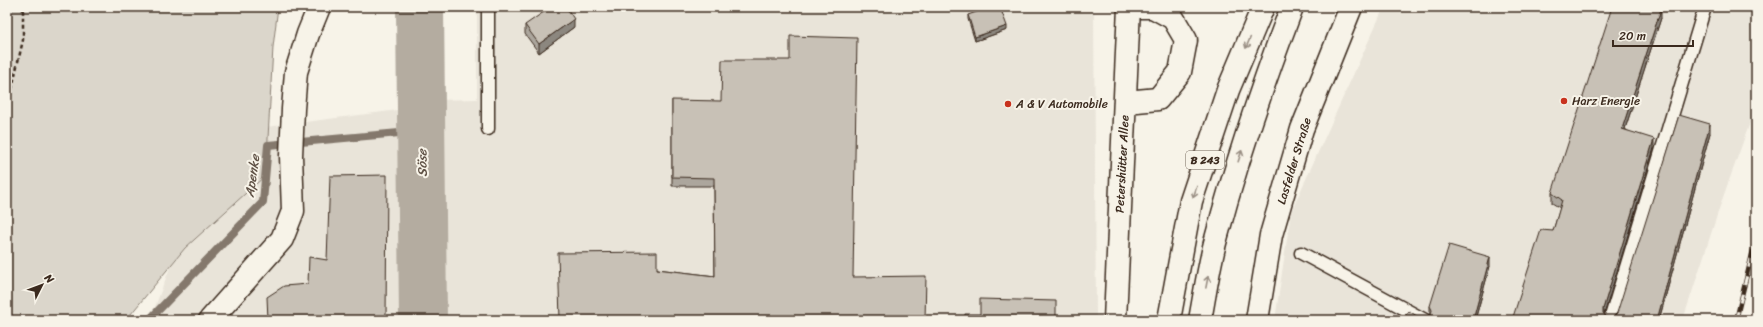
<svg xmlns="http://www.w3.org/2000/svg" width="1763" height="327" font-family="Sriracha,sans-serif">
<style>
.built{fill:#e9e4d9}
.green{fill:#dbd6cb;stroke:#8b8074}
.lines{fill:none;stroke-linecap:round;stroke-linejoin:round}
.stream{stroke:#84786c;stroke-width:8}
.river{stroke:#b4aca0;stroke-width:48}
.lane-casing{stroke:#3b2a1e;stroke-width:15}
.street-casing{stroke:#3b2a1e;stroke-width:25}
.secondary-casing{stroke:#3b2a1e;stroke-width:25}
.highway-casing{stroke:#3b2a1e;stroke-width:25}
.path{stroke:#3b2a1e;stroke-width:2.5;stroke-dasharray:4 3;stroke-linecap:butt}
.lane{stroke:#f7f3e8;stroke-width:12}
.street{stroke:#f7f3e8;stroke-width:22}
.secondary{stroke:#f7f3e8;stroke-width:22}
.highway{stroke:#f7f3e8;stroke-width:22}
.rail-casing{stroke:#3b2a1e;stroke-width:4.5}
.rail{stroke:#f7f3e8;stroke-width:3;stroke-dasharray:9;stroke-linecap:butt}
.wall{fill:#aca69d;stroke:#3b2a1e}
.shaded-wall{fill:#8c877f;stroke:#3b2a1e}
.building{fill:#c8c1b6;stroke:#3b2a1e}
.oneway{stroke:#998e83}
.poi-dot{fill:#c8321e;stroke:#f7f3e8;stroke-width:1.5}
.labels{text-anchor:middle;dominant-baseline:central;stroke-width:4;stroke-linejoin:round;paint-order:stroke}
.shield{fill:#f7f3e8;stroke:#73665b;stroke-width:1}
.shield-label{font-size:11px;font-weight:bold;fill:#3b2a1e}
.poi-label{font-size:12px;fill:#3b2a1e;stroke:#f7f3e8;text-anchor:start}
.street-label{font-size:12px;fill:#3b2a1e;stroke:#f7f3e8}
.water-label{font-size:13px;font-style:italic;fill:#5f5145;stroke:#f7f3e8}
</style>
<rect width="100%" height="100%" fill="#f7f3e8"/>
<filter id="ink" filterUnits="userSpaceOnUse"><feTurbulence type="fractalNoise" baseFrequency=".025" numOctaves="2"/><feDisplacementMap in="SourceGraphic" scale="8" xChannelSelector="R" yChannelSelector="G"/><feConvolveMatrix kernelMatrix="1 2 1 2 8 2 1 2 1" color-interpolation-filters="sRGB"/></filter>
<g filter="url(#ink)">
<g class="built">
<polygon points="477,7 1094,7 1096,320 446,320 436,100 477,99"/>
<polygon points="1384,7 1756,7 1756,106 1722,200 1683,320 1275,320 1291,212"/>
<polygon points="406,109 408,320 150,320 221,133"/>
</g>
<polygon class="green" points="7,7 278,7 273,47 266,175 185,248 126,320 7,320"/>
<g class="lines">
<polyline class="stream" points="149,320 263,202 268,145 421,131"/>
<polyline class="river" points="420,7 423,320"/>
<defs>
<g id="lane">
<polyline points="488,7 488,129"/>
<polyline points="1301,253 1425,320"/>
<polyline points="1610,320 1705,7"/>
</g>
<g id="street">
<polyline points="1126,102 1158,99 1180,72 1186,40 1173,18 1153,7 1129,7"/>
<polyline points="210,320 282,239 293,211 291,156 293,109 296,72 308,34 319,7"/>
<polyline points="1257,320 1271,235 1302,129 1351,7"/>
</g>
<polyline id="secondary" points="1115,320 1129,7"/>
<g id="highway">
<polyline points="1169,320 1191,201 1228,90 1263,7"/>
<path d="M1200,320C1205,293 1209,265 1216,239C1237,160 1263,83 1292,7"/>
</g>
</defs>
<use href="#lane" class="lane-casing"/>
<use href="#street" class="street-casing"/>
<use href="#secondary" class="secondary-casing"/>
<use href="#highway" class="highway-casing"/>
<polyline class="path" points="7,110 23,40 23,7"/>
<use href="#lane" class="lane"/>
<use href="#street" class="street"/>
<use href="#secondary" class="secondary"/>
<use href="#highway" class="highway"/>
<defs>
<polyline id="rail" points="1736,320 1756,238"/>
</defs>
<use href="#rail" class="rail-casing"/>
<use href="#rail" class="rail"/>
</g>
<g class="wall">
<polygon points="968,15 1007,30 975,41 968,19"/>
<polygon points="1661,18 1625,129 1654,148 1604,314 1607,318 1612,318 1617,313 1710,133 1659,320 1512,320 1553,231 1560,208 1552,203 1552,193"/>
<polygon points="525,25 574,27 539,53 525,34"/>
<polygon points="672,100 853,277 925,320 657,269 715,276 714,186 672,186"/>
<polygon points="1490,266 1475,320 1426,320 1430,316 1430,306"/>
</g>
<g class="shaded-wall">
<polygon points="1661,9 1661,18 1622,138 1622,129"/>
<polygon points="574,19 574,27 539,53 539,44"/>
<polygon points="1007,26 1007,30 975,41 975,37"/>
<polygon points="1710,124 1710,133 1659,320 1657,320"/>
<polygon points="1654,139 1654,148 1603,318 1603,309"/>
<polygon points="1490,257 1490,266 1475,320 1473,320"/>
</g>
<g class="building">
<polygon points="551,7 566,7 574,19 539,44 525,25"/>
<polygon points="990,7 1000,7 1007,26 975,37 968,15"/>
<polygon points="1612,7 1657,7 1661,9 1622,129 1654,139 1603,309 1603,313 1607,318 1612,318 1617,313 1679,115 1710,124 1657,320 1588,320 1578,317 1578,320 1512,320 1541,230 1553,231 1562,200 1552,193"/>
<polygon points="790,36 857,38 853,277 926,276 925,320 560,320 558,253 657,252 657,269 715,276 714,178 672,177 672,100 721,101 722,60 790,60"/>
<polygon points="387,175 386,320 268,320 267,297 284,286 308,284 309,257 327,260 330,176"/>
<polygon points="1449,245 1490,257 1473,320 1426,320 1426,318 1431,315 1432,310 1430,306"/>
<polygon points="980,299 1056,301 1056,320 965,320 965,314 980,314"/>
<polygon points="1409,311 1423,320 1402,320"/>
</g>
<defs><path id="oneway-shaft" d="M-6 0H5M1.5-3L5.5 0L1.5 3" fill="none" stroke-width="1.6" stroke-linecap="round" stroke-linejoin="round"/></defs>
<g class="oneway">
<use href="#oneway-shaft" transform="translate(1248 43) rotate(113)"/>
<use href="#oneway-shaft" transform="translate(1240 156) rotate(-72)"/>
<use href="#oneway-shaft" transform="translate(1195 192) rotate(108)"/>
<use href="#oneway-shaft" transform="translate(1207 282) rotate(-79)"/>
</g>
</g>
<g class="poi-dot">
<circle cx="1564" cy="101" r="4"/>
<circle cx="1008" cy="104" r="4"/>
</g>
<g class="labels">
<rect class="shield" x="1186" y="151" width="38" height="18" rx="3"/>
<g class="shield-label">
<text x="1205" y="160">B 243</text>
</g>
<g class="poi-label">
<text x="1572" y="101">Harz Energie</text>
<text x="1016" y="104">A &amp; V Automobile</text>
</g>
<g class="street-label">
<text transform="translate(1294 161) rotate(-73)">Lasfelder Straße</text>
<text transform="translate(1122 164) rotate(-87)">Petershütter Allee</text>
</g>
<g class="water-label">
<text transform="translate(422 163) rotate(-91)">Söse</text>
<text transform="translate(252 176) rotate(-82)">Apenke</text>
</g>
</g>
<rect width="1763" height="327" fill="none" stroke="#f7f3e8" stroke-width="24"/>
<rect x="12" y="12" width="1739" height="303" fill="none" stroke="#3b2a1e" stroke-width="1.5" filter="url(#ink)"/>
<g transform="translate(42 285) rotate(48)" stroke="#f7f3e8" stroke-width="3" paint-order="stroke">
<path d="M0-3L7 15L0 10L-7 15Z" fill="#3b2a1e"/>
<text y="-6" font-size="11" font-weight="bold" text-anchor="middle" fill="#3b2a1e">N</text>
</g>
<path d="M1613 40v6h80v-6" fill="none" stroke="#3b2a1e" stroke-width="2"/>
<text x="1619" y="40" font-size="12" fill="#3b2a1e" stroke="#f7f3e8" stroke-width="3" paint-order="stroke">20 m</text>
</svg>
